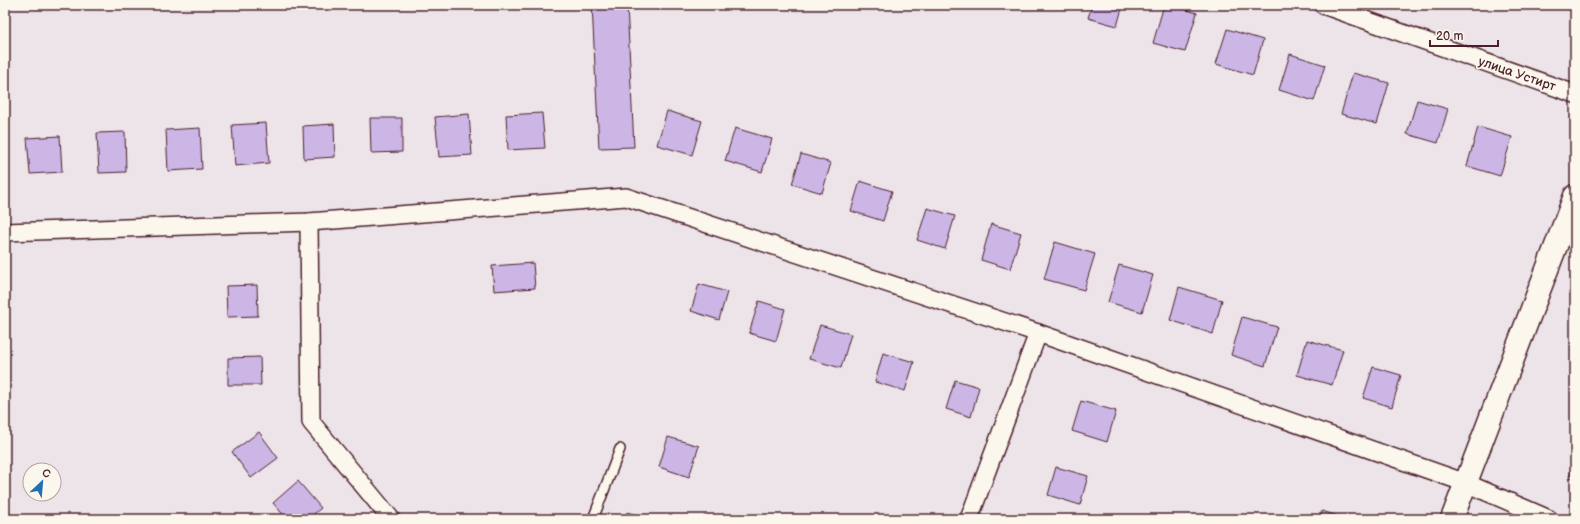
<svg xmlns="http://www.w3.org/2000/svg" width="1580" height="524" font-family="'Balsamiq Sans',sans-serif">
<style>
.building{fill:#ccb6e6;stroke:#4a1f2b}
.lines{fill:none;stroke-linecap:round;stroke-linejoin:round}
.service-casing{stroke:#4a1f2b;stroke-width:12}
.minor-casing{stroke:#4a1f2b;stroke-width:20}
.tertiary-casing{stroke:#4a1f2b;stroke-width:25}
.service{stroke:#fbf7ec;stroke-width:9}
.minor{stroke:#fbf7ec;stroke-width:17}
.tertiary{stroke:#fbf7ec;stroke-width:22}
.labels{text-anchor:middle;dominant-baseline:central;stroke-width:3.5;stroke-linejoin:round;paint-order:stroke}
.street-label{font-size:13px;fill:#4a1f2b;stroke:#fbf7ec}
</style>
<rect width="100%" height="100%" fill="#ede4ea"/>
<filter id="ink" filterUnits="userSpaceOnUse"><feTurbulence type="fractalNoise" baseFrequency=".025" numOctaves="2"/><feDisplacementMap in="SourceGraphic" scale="8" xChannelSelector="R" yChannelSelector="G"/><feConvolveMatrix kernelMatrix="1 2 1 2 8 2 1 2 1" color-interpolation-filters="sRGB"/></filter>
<g filter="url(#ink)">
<g class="building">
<polygon points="592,5 627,5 634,147 599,148"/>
<polygon points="1052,5 1063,5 1062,8"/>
<polygon points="1092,5 1123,5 1117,26 1088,18"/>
<polygon points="1164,5 1171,5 1197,13 1185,52 1153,43"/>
<polygon points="1227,29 1263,40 1253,75 1216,64"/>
<polygon points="1290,54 1325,65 1314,101 1279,90"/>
<polygon points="1353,73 1389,83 1377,124 1341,114"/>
<polygon points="1417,100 1448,109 1438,143 1407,134"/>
<polygon points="667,111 702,121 692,155 657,145"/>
<polygon points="542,113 545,148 508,150 506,115"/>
<polygon points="469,114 472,155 439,157 435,117"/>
<polygon points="370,118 402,118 402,152 371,153"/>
<polygon points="266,123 269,163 235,166 232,125"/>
<polygon points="334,124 335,157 304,159 303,126"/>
<polygon points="1478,127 1512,137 1500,176 1467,166"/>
<polygon points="200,128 202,169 168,171 166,130"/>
<polygon points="735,128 772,139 762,172 725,161"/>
<polygon points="125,132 126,172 99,173 97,133"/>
<polygon points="60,136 62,172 30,174 27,138"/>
<polygon points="801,154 831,163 822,193 792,184"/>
<polygon points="860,181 892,191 883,221 851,211"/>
<polygon points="927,208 955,216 945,249 917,240"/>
<polygon points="991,224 1021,233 1010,269 981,260"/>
<polygon points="1055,242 1095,254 1084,290 1044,279"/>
<polygon points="533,263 535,288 494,291 492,266"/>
<polygon points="1119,265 1153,275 1142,312 1108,302"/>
<polygon points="699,284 727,292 719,320 691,311"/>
<polygon points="257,285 258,316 227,317 226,286"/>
<polygon points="1179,287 1222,300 1213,334 1170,320"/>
<polygon points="759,301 785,309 776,341 749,333"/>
<polygon points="1242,317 1277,327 1265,366 1231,355"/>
<polygon points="820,325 851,334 841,368 809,359"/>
<polygon points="1307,340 1343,350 1332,385 1297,375"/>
<polygon points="883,353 914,362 905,391 875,382"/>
<polygon points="260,357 261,385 228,385 228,358"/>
<polygon points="1373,367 1401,375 1392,407 1363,398"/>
<polygon points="955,380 979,387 971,417 946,409"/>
<polygon points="1081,401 1116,411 1107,442 1072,431"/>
<polygon points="259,432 278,458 251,478 232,452"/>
<polygon points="668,437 699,446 689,477 659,467"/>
<polygon points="1575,462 1575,479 1569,477"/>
<polygon points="1056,467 1088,476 1080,505 1048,495"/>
<polygon points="298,481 321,508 308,519 287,519 273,503"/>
<polygon points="1322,511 1347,519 1320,519"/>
<polygon points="627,512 653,519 625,519"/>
</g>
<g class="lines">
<defs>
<polyline id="service" points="593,519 620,449"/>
<g id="minor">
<polyline points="1323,5 1575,94"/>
<polyline points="309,222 311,422 391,519"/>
<polyline points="5,232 309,222 626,197 1038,333 1466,483 1549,519"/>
<polyline points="969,519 1038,333"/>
</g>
<polyline id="tertiary" points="1452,519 1575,196"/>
</defs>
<use href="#service" class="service-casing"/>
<use href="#minor" class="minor-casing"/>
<use href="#tertiary" class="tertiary-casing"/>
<use href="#service" class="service"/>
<use href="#minor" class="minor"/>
<use href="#tertiary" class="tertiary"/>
</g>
</g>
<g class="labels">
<g class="street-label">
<text transform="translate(1517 74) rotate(19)">улица Устирт</text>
</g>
</g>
<rect width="1580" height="524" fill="none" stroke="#fbf7ec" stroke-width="20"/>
<rect x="10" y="10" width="1560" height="504" fill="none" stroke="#4a1f2b" stroke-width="1.5" filter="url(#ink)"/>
<g transform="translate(42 482) rotate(26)"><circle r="19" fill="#fbf7ec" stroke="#b4a19f"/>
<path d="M0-3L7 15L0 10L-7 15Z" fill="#1f6fb2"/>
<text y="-6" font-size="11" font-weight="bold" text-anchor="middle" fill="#4a1f2b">С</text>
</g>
<path d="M1430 40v6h68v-6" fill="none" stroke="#4a1f2b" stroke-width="2"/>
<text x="1436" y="40" font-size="12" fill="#4a1f2b" stroke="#fbf7ec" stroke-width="3" paint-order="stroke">20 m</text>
</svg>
